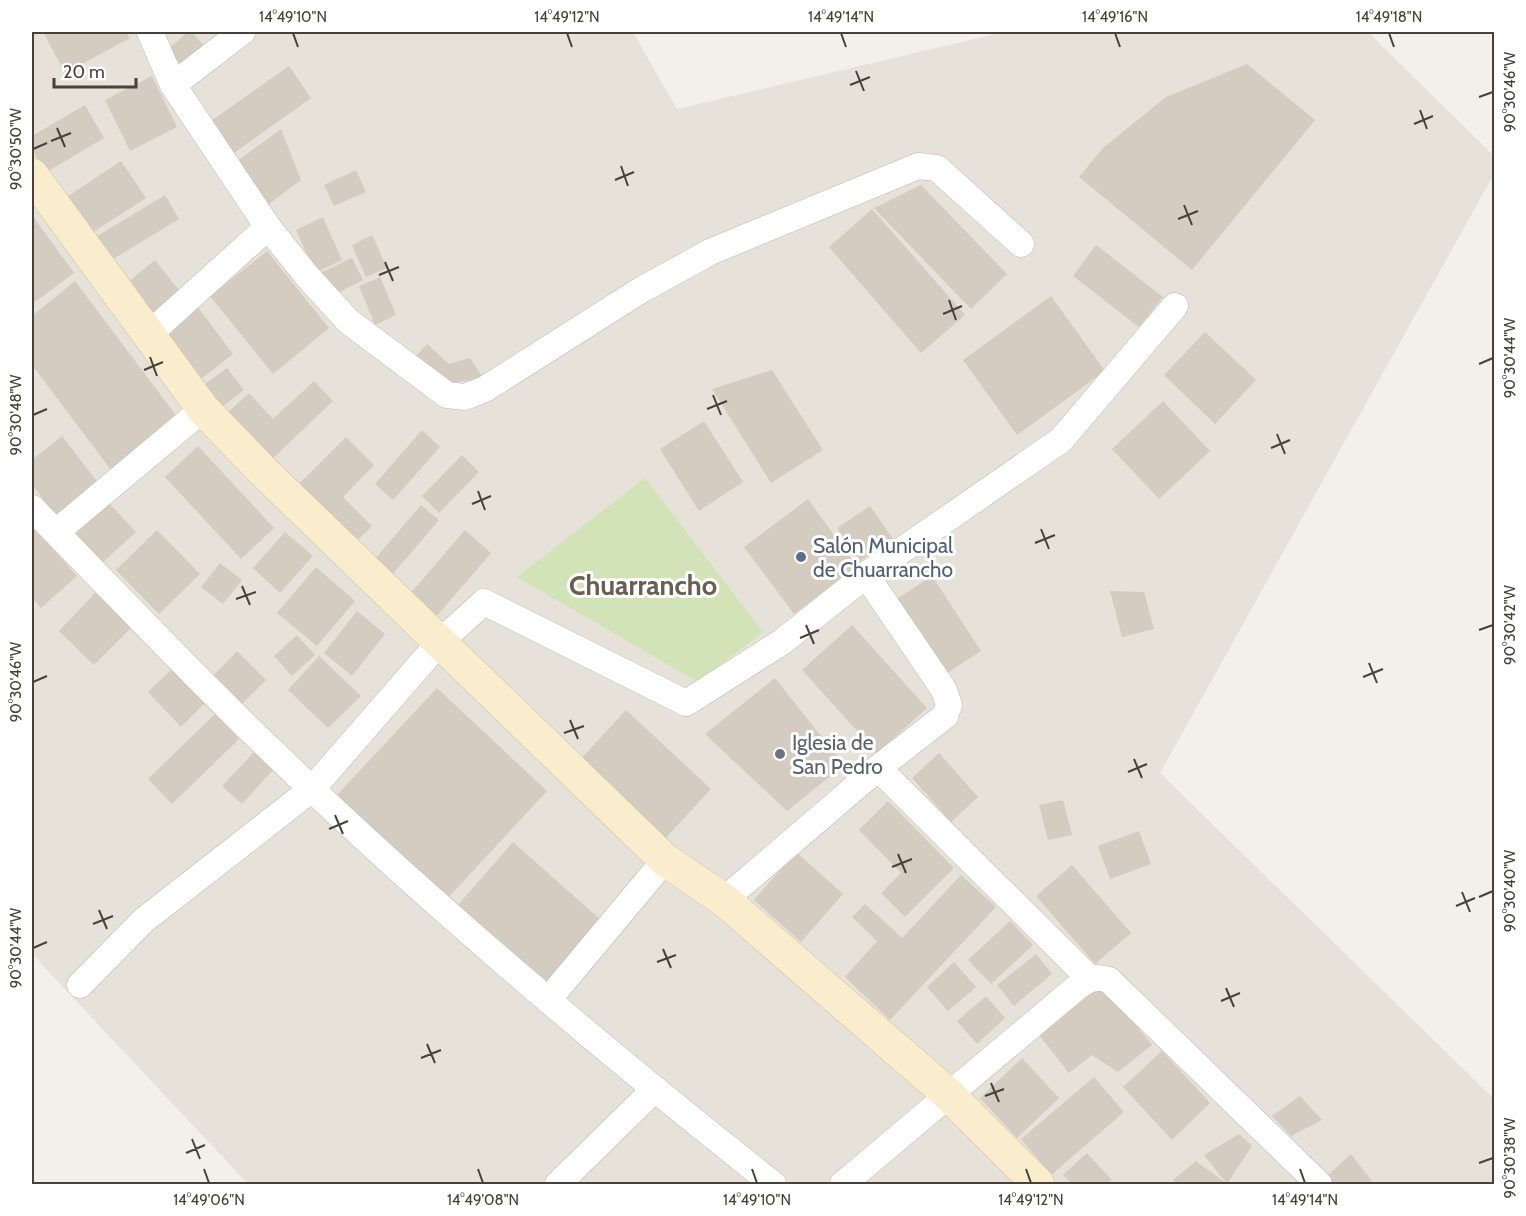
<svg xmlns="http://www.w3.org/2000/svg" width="1526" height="1216" font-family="Cabin,sans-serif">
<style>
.residential{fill:#e7e2d9}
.green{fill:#d1e3b7}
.building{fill:#d4cbc1}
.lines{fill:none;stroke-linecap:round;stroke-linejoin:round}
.street-casing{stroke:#beb7ad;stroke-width:27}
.secondary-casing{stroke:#cec09e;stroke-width:34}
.street{stroke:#fff;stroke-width:26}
.secondary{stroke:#f9edce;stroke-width:33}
.ticks{fill:none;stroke:#474139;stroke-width:2}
.service-dot{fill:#5c6f8a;stroke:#fff;stroke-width:2}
.worship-dot{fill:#6b7280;stroke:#fff;stroke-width:2}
.labels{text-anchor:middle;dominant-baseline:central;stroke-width:6;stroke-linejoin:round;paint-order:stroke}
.service-label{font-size:21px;fill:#4e5e75;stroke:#fff;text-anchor:start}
.worship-label{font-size:21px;fill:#5b616d;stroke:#fff;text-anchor:start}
.district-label{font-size:27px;font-weight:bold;fill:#685e51;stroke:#fff}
.neatline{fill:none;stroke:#474139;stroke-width:2}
.ticks-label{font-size:15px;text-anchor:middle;fill:#474139}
</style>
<rect width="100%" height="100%" fill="#f3f0ea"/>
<polygon class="residential" points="32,32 633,32 677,109 1004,32 1368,32 1494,156 1494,174 1160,773 1494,1099 1494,1184 248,1184 32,954"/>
<polygon class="green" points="645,478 763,632 698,682 517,577"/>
<g class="building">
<polygon points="43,32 126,32 130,38 65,73"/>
<polygon points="188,32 192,32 208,50 185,69 168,49"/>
<polygon points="1247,64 1315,120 1192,270 1079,177 1103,148 1166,97"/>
<polygon points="289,66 311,98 234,153 211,121"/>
<polygon points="152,76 177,127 130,151 105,100"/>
<polygon points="85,105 104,138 45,173 32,149 32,136"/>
<polygon points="281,129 301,180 265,207 233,164"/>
<polygon points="121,161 146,198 87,236 64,199"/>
<polygon points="356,170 366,192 334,206 324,185"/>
<polygon points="921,185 1007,274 971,309 874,208"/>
<polygon points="165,195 179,219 105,264 91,240"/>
<polygon points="872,209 965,315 921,353 829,247"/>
<polygon points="32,215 74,273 32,304"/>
<polygon points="323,217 342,260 315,273 296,230"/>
<polygon points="372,235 387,268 366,277 352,245"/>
<polygon points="1096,245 1163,297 1139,327 1073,276"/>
<polygon points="267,251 329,328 273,374 210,296"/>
<polygon points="352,258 363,280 332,296 320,273"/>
<polygon points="155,260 182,294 149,320 122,287"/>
<polygon points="380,277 396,315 375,325 359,286"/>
<polygon points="75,281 178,418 111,470 32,365 32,316"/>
<polygon points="1051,296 1105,371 1017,435 963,360"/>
<polygon points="197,306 233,354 197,382 161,334"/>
<polygon points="1205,332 1256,380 1215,424 1164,375"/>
<polygon points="427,344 449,364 470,358 483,378 444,384 414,358"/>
<polygon points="227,368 244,390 218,410 201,387"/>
<polygon points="772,370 823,450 771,483 712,389"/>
<polygon points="314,381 333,401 271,460 227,413 249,393 273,419"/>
<polygon points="1163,401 1210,451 1159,499 1112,449"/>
<polygon points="704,421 743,482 699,511 660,449"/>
<polygon points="422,430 440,447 393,500 375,484"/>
<polygon points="62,436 102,488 59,521 32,484 32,460"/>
<polygon points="346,437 374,465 343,497 372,526 352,546 295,488"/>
<polygon points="198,446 274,528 241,559 165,477"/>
<polygon points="462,455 479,472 439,513 422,496"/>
<polygon points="808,499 857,567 794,614 744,547"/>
<polygon points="109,503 136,532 102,563 75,534"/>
<polygon points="421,505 439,520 392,575 374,560"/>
<polygon points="870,506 893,539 859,562 837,528"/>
<polygon points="32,525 77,576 41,608 32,598"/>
<polygon points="157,530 200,574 159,614 116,570"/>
<polygon points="465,530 491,553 435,618 409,595"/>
<polygon points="285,532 313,556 280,593 253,568"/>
<polygon points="220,563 242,580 223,604 201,587"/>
<polygon points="316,567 355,601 317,646 277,613"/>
<polygon points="932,576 981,651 944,675 895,600"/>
<polygon points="1110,591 1144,592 1154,629 1122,637"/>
<polygon points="95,593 131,628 94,665 59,631"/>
<polygon points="357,611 385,634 352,676 324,653"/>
<polygon points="852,625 927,708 877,753 802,670"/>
<polygon points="297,635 315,655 292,676 274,656"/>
<polygon points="237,651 266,680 238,708 209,680"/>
<polygon points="319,656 361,696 328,728 288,690"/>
<polygon points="175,666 208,700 181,727 148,692"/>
<polygon points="775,678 844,765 787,811 705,734"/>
<polygon points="437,688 547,791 447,899 336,796"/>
<polygon points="626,710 711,789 662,842 577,763"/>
<polygon points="215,714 239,739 172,804 148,779"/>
<polygon points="254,752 273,770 242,804 222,786"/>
<polygon points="939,753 978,797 951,822 912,778"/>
<polygon points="1063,800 1072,835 1048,840 1039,805"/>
<polygon points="888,801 954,868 905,917 881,893 901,873 859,830"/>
<polygon points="1139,831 1151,864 1110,879 1098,846"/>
<polygon points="513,842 602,921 545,985 457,906"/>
<polygon points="796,852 843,894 801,942 754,900"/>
<polygon points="1072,865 1131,933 1095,964 1036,896"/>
<polygon points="961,875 996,907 890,1020 845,977 877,941 852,917 865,904 902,938"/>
<polygon points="1010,921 1033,945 991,984 968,960"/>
<polygon points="1036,954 1052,974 1014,1006 997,985"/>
<polygon points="954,962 976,987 948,1011 927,987"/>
<polygon points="1103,984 1152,1045 1118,1072 1092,1055 1069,1073 1039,1035"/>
<polygon points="986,996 1005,1018 977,1044 957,1021"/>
<polygon points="1162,1051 1210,1103 1172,1140 1123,1087"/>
<polygon points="1022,1058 1059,1098 1017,1138 980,1098"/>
<polygon points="1094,1077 1124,1112 1051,1175 1021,1139"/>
<polygon points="1300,1096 1322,1120 1291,1136 1272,1116"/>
<polygon points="1239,1134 1252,1146 1227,1184 1204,1155"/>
<polygon points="1087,1153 1112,1180 1107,1184 1072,1184 1063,1175"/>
<polygon points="1351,1154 1374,1184 1329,1184 1324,1179"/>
<polygon points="1196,1161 1227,1184 1177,1184 1173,1180"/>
</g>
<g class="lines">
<defs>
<g id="street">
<polyline points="150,32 173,85 268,227 307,276 348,321 447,395 465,397 485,389 641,290 710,252 918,166 937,168 1021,244"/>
<polyline points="173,85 242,32"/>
<polyline points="147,336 268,227"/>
<path d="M32,508C112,589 190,673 273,752C431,905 601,1048 773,1184"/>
<polyline points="56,532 203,409"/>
<polyline points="878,768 1090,979"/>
<polyline points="724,900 878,768 945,716 949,705 944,690 866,575"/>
<polyline points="80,985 144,920 312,789 439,643 484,602 686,703 782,642 866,575 1061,440 1175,306"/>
<polyline points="548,1000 665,860"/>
<polyline points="558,1184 655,1089"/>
<path d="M843,1184L1076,988C1087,980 1095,975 1109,980L1319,1184"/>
</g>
<polyline id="secondary" points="32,175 203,409 263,471 665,860 724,900 949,1095 1038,1184"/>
</defs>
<use href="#street" class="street-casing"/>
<use href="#secondary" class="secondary-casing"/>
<use href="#street" class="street"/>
<use href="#secondary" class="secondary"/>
</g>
<path class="ticks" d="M293,33L298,47M567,33L572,47M841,33L846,47M1115,33L1120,47M1389,33L1394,47M856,71L864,91M850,85L870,77M1479,97L1493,92M1420,110L1427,129M1414,124L1433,116M57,128L65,147M51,141L71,133M33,149L47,143M621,166L628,186M615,180L634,172M1184,205L1192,225M1178,219L1198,211M385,262L393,281M379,275L399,267M949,300L956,320M943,314L962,306M150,357L157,376M1479,364L1493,358M144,370L163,362M713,395L721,415M707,409L727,401M33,415L47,409M1277,434L1285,454M1271,448L1290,440M478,491L485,510M472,504L491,496M1041,529L1049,549M1035,543L1055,535M242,586L250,605M236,599L256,592M806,625L814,644M1479,630L1493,625M800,638L819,630M1369,663L1377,683M1363,677L1383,669M33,682L47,676M570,720L578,739M564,733L584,726M1134,759L1142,778M1128,772L1147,764M335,815L343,834M329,829L348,821M898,854L906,873M892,867L912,859M1462,892L1470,912M1479,897L1493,891M1456,906L1475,898M99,910L107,929M93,924L113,916M33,948L47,942M663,949L671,968M657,962L676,955M1226,988L1234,1007M1221,1001L1240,993M427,1044L435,1063M421,1058L441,1050M991,1083L999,1102M985,1096L1004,1089M192,1139L200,1159M186,1153L205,1145M1479,1163L1493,1158M204,1169L209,1183M478,1169L483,1183M752,1169L757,1183M1026,1169L1031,1183M1300,1169L1305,1183"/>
<circle class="service-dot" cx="801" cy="557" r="6"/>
<circle class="worship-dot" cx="780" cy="754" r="6"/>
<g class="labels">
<g class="service-label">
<text x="813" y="545">Salón Municipal<tspan x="813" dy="24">de Chuarrancho</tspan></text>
</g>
<g class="worship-label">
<text x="792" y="742">Iglesia de<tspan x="792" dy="24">San Pedro</tspan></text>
</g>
<g class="district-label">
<text x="643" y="585">Chuarrancho</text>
</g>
</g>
<rect width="1526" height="1216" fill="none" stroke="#ffffff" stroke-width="66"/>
<path d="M54 78v9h82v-9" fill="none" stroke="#474139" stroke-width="3"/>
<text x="63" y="78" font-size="18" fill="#474139" stroke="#ffffff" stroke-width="4.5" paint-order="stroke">20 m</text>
<rect x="33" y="33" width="1460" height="1150" class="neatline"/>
<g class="ticks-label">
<text x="293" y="22">14°49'10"N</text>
<text x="567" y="22">14°49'12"N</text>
<text x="841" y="22">14°49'14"N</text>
<text x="1115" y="22">14°49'16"N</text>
<text x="1389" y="22">14°49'18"N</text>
<text transform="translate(1510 92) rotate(-90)" y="5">90°30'46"W</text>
<text transform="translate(16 149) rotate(-90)" y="5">90°30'50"W</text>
<text transform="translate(1510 358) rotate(-90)" y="5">90°30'44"W</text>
<text transform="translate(16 415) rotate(-90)" y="5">90°30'48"W</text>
<text transform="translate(1510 625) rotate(-90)" y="5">90°30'42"W</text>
<text transform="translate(16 682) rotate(-90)" y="5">90°30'46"W</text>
<text transform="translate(1510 891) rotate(-90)" y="5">90°30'40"W</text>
<text transform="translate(16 948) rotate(-90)" y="5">90°30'44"W</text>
<text transform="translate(1510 1158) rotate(-90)" y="5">90°30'38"W</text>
<text x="209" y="1205">14°49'06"N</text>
<text x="483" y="1205">14°49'08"N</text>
<text x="757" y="1205">14°49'10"N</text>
<text x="1031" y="1205">14°49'12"N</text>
<text x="1305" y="1205">14°49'14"N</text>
</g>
</svg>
